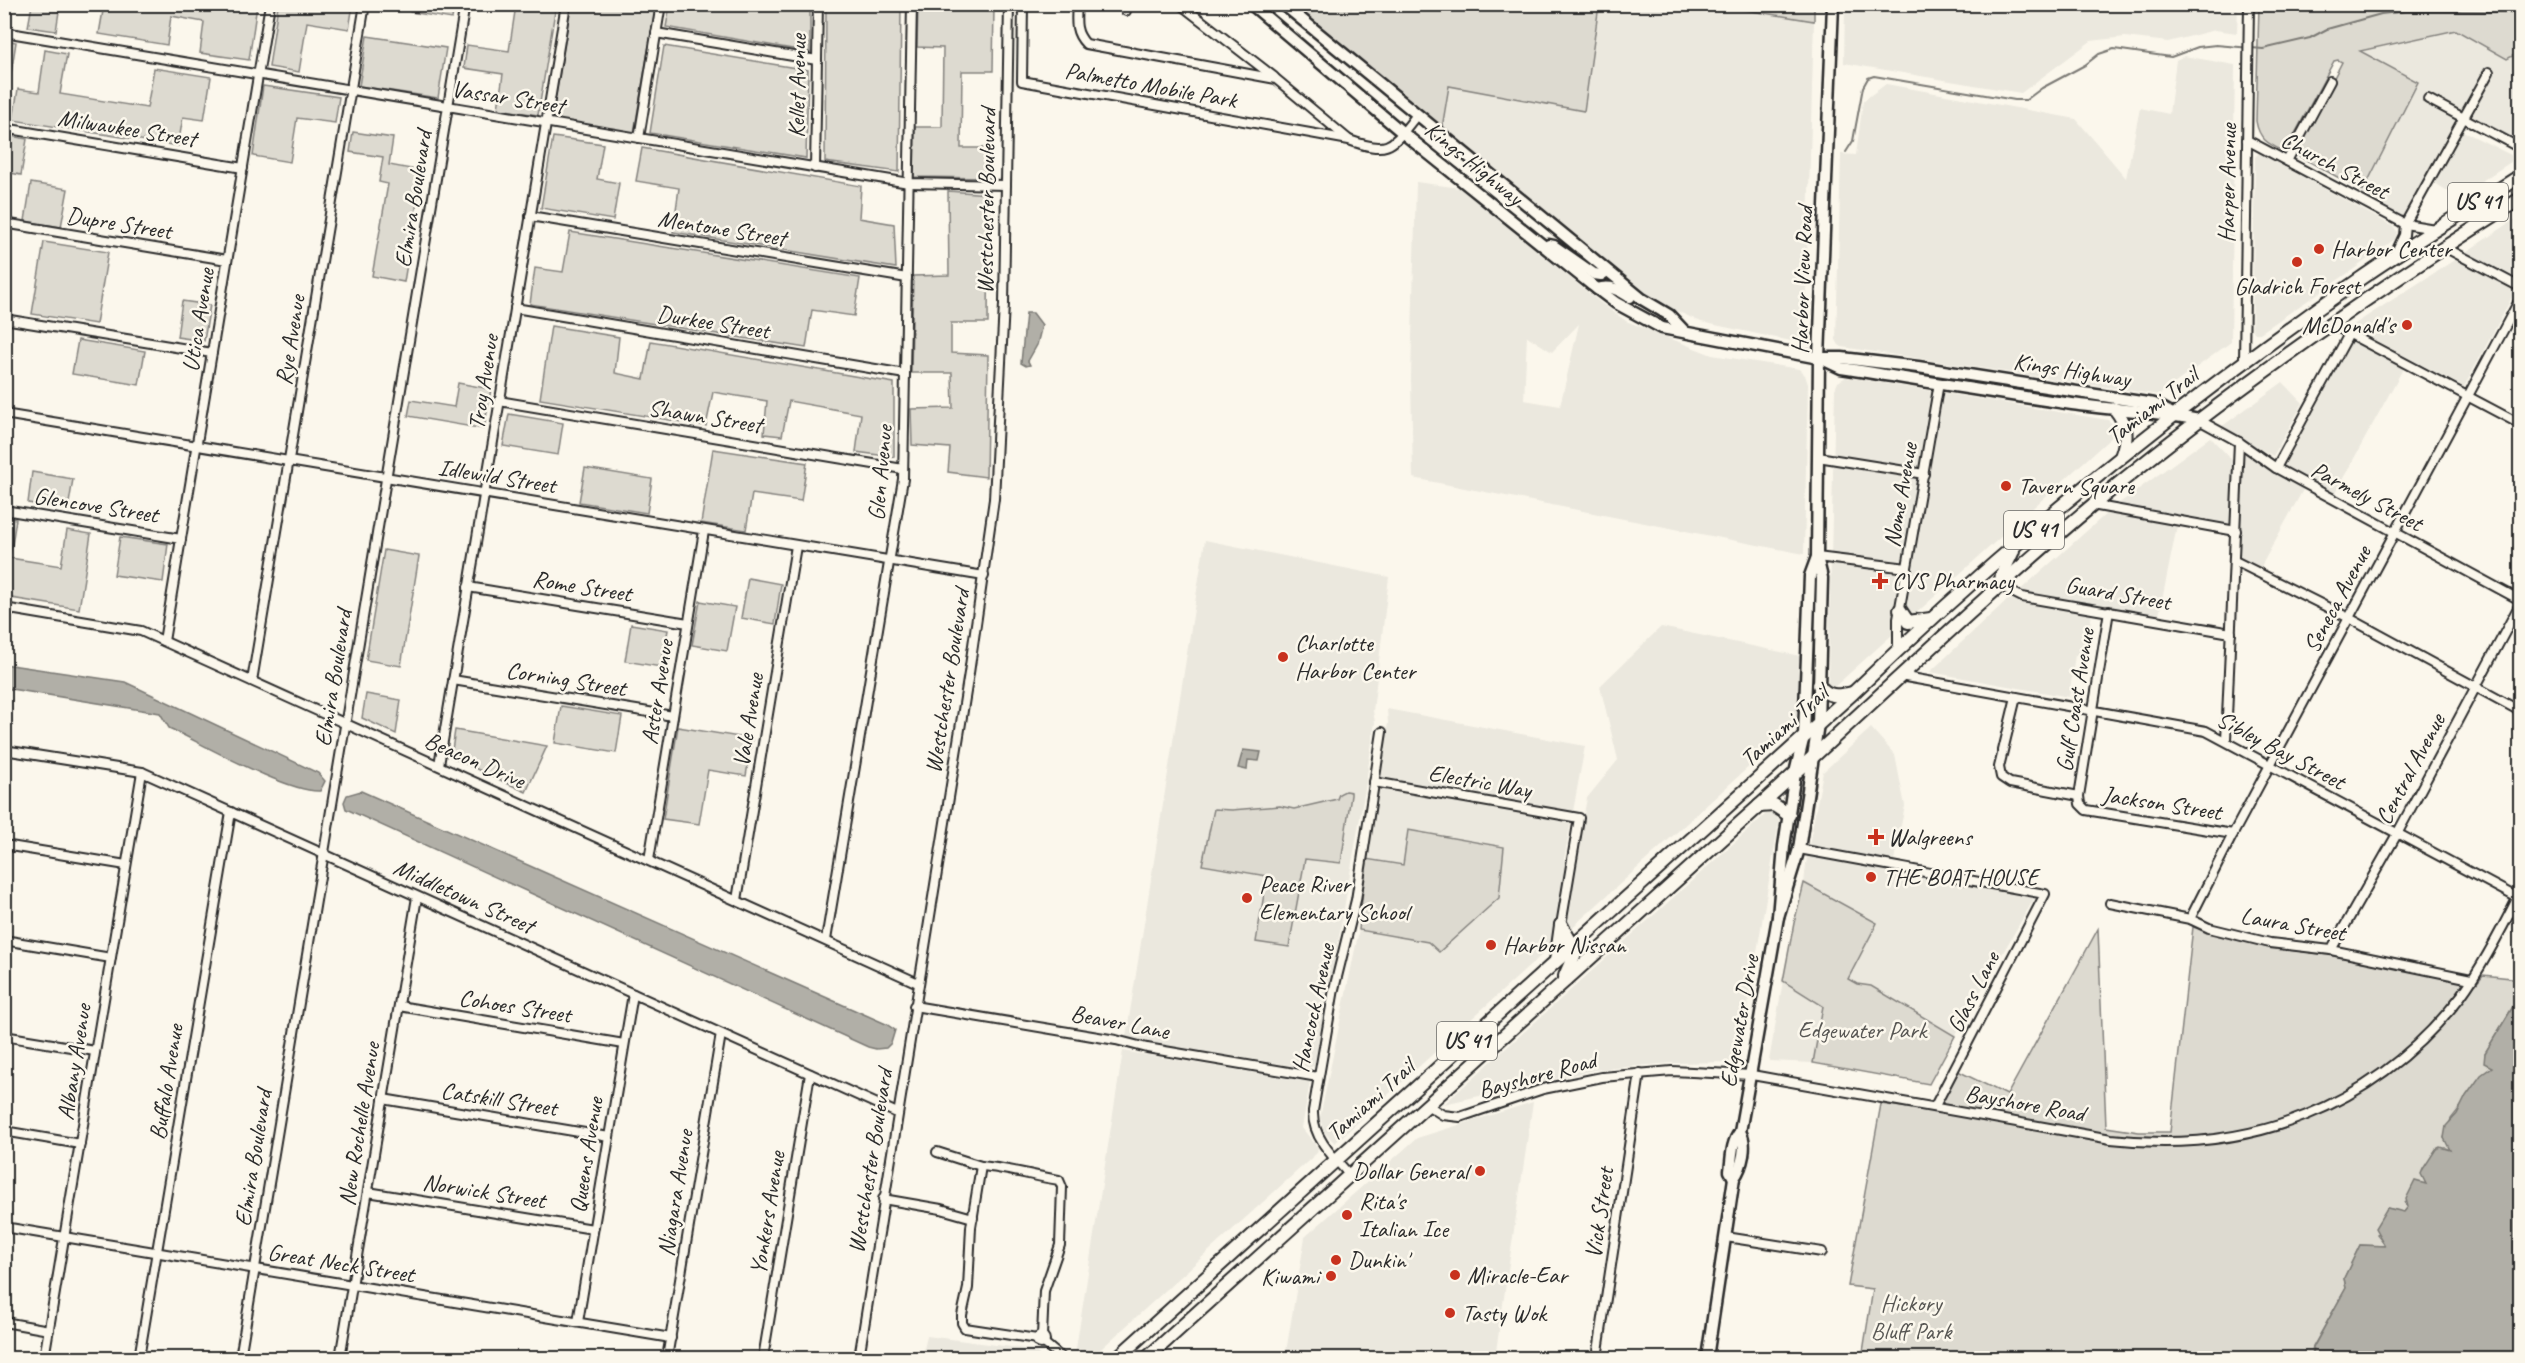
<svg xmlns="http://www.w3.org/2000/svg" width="2525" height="1363" font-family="Caveat,sans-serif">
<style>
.built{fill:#ebe8de;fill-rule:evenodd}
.green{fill:#dddad0;stroke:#84827e;stroke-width:1.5}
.water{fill:#b1afa7;stroke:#7b7a75;stroke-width:1.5}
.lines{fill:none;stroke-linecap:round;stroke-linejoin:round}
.stream{stroke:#7b7a75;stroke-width:2}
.street-casing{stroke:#2b2b2b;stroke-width:12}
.secondary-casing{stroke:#2b2b2b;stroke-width:15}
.primary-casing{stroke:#2b2b2b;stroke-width:16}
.street{stroke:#fbf7ec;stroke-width:8}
.secondary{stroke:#fbf7ec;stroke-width:10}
.primary{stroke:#fbf7ec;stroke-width:12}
.poi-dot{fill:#c8321e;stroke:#fbf7ec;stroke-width:2}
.labels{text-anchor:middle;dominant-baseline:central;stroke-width:5;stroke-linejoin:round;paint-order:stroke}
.shield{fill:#fbf7ec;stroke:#696865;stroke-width:1.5}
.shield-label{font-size:22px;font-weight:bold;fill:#2b2b2b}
.street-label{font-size:24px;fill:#2b2b2b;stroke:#fbf7ec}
.poi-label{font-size:24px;fill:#2b2b2b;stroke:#fbf7ec;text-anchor:start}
.park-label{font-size:24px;fill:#585754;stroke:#fbf7ec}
</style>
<rect width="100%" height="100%" fill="#fbf7ec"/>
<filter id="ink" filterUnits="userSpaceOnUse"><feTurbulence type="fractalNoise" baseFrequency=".0167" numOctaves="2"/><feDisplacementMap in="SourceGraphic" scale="12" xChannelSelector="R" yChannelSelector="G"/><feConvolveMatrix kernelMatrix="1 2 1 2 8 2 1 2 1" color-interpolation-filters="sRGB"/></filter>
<g filter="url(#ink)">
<g class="built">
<polygon points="1599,5 1715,5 1814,21 1805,327 1803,334 1798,339 1791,341 1701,322 1668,307 1637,287 1442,128 1449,86 1584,111"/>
<polygon points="1845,5 2238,5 2237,33 2215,30 2168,42 2125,37 2091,41 2021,93 1844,63"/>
<polygon points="2456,30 2507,59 2520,52 2520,143 2462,113 2404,217 2361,195 2418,83 2359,52"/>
<polygon points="2184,56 2235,65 2231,342 2159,395 1842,347 1839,345 1836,340 1841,154 1856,155 1863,101 1886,84 2076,119 2126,178 2140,108 2169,114 2176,60"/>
<polygon points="2463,131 2517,158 2457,197 2435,183"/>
<polygon points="2259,153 2394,227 2397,232 2395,239 2354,269 2260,333 2255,333 2252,329 2255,157"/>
<path d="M1416,182L1460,188L1601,303L1626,321L1712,355L1799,369L1805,375L1808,384L1804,554L1413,478L1411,378ZM1579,324L1560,406L1524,400L1527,336L1552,352Z"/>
<polygon points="2520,216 2520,280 2466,252"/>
<polygon points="2456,259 2516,290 2464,387 2350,327"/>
<polygon points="2351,340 2404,367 2334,495 2281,465"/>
<polygon points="1846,377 2108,420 2115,426 2115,434 1832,689 1828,685 1835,389 1838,382"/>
<polygon points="2283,382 2303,403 2273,456 2221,427"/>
<polygon points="2210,437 2235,463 2232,524 2118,504"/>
<polygon points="2243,450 2304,488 2259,570 2240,559"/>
<polygon points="2107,513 2177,526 2159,615 2018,592"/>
<polygon points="1205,540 1389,577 1373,711 1375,722 1365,789 1320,1045 1314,1066 1307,1068 1141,1042 1126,1037"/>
<polygon points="2008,599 2092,613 2085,656 2075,655 2069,697 1930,672"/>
<polygon points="1661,627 1800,656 1797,723 1335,1143 1324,1132 1320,1118 1359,930 1428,942 1409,831 1403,865 1366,859 1388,723 1387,709 1585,746 1564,860 1575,863 1587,798 1618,760 1600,686"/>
<polygon points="1871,728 1895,755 1905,806 1894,860 1809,845 1823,772"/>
<polygon points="1766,814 1775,814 1779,821 1739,1059 1733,1062 1673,1063 1594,1070 1444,1104"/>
<polygon points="1807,856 2035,897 1955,1036 1871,986 1857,984 1847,979 1804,883"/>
<polygon points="1783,981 1823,1006 1813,1063 1769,1061"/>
<polygon points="1123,1051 1310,1082 1302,1128 1318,1148 1317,1153 1091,1358 1086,1358 1075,1355"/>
<polygon points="1533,1102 1495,1358 1285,1358 1305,1237 1417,1138"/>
<polygon points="927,1336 1034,1350 1042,1358 922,1358"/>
</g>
<g class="green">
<polygon points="32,5 60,5 56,31 28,27"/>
<polygon points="104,5 257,5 249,60 200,53 204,22 171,16 167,45 99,34"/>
<polygon points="308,5 353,5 349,29 307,22 299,72 269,67 278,5"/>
<polygon points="411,5 454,5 452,19 410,12"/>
<polygon points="516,5 556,5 538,115 498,109 503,74 464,68 467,45 509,51"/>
<polygon points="571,5 656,5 634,133 552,119"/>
<polygon points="670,5 810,5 810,52 666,27"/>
<polygon points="826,5 901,5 899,172 825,162"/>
<polygon points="918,5 994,5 993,71 962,71 961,148 991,148 991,178 914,177 915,127 942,127 943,48 917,47"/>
<polygon points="1293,5 1599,5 1584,111 1449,86 1442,128"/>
<polygon points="1715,5 1814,5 1814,21"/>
<path d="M2259,5H2520V52L2507,59L2456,30L2360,51L2418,82L2363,191L2295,154L2342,62L2338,60L2334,61L2285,152C2269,144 2259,140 2256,121Z"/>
<polygon points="367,36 446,48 438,98 359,86"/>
<polygon points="5,40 16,42 10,80 5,79"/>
<polygon points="664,46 808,70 806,158 650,133"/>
<polygon points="45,50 67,54 60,94 147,108 154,68 211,77 204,120 183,117 178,146 13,120 18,89 39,92"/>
<polygon points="263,86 339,97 335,123 297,118 290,162 253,156"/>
<polygon points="353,132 393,138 389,165 422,171 404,282 372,276 388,184 379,182 383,157 350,152"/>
<polygon points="5,135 27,139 21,175 5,172"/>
<polygon points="553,137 603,144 597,179 619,183 613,220 541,208"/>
<polygon points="642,148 861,186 859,218 894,224 896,268 673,232 679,188 636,181"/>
<polygon points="31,183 68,189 61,227 25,221"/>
<polygon points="948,191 989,194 988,323 951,323 951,353 988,355 986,477 948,472 950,448 912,445 911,409 953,408 952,373 911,373 913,276 949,275"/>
<polygon points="570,232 860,278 854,316 812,310 806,348 530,304 535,268 563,272"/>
<polygon points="44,242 108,252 96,324 32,314"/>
<polygon points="182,301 210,305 204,341 177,337"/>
<polygon points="551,326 619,337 615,373 644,379 651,341 894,383 894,457 856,452 861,414 789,401 782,436 764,434 767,401 713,392 706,426 540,399"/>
<polygon points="78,340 145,351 139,385 72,374"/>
<polygon points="458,383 491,389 484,429 408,416 411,400 454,407"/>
<polygon points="509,414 563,423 558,455 503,446"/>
<polygon points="713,449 807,463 801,501 752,494 746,530 701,523"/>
<polygon points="585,468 652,479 647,513 579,502"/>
<polygon points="32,472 73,479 68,509 28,503"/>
<polygon points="5,517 16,519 10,558 61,566 67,530 91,534 79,609 5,597"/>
<polygon points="120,537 168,544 163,582 114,575"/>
<polygon points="384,550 419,556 401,666 366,660"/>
<polygon points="748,578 781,584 775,624 741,618"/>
<polygon points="700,601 735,607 727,651 692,645"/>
<polygon points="631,624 668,630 661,667 625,661"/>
<polygon points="366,694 401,700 396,734 362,718"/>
<polygon points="561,706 622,716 616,753 555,743"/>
<polygon points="678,727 752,739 746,776 708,770 699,824 663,819"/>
<polygon points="455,730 547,746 526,792 451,757"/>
<polygon points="1345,791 1351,792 1351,795 1341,863 1305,859 1289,947 1256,942 1267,876 1202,865 1214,809 1232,810 1280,806 1294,809 1337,799 1339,794"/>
<polygon points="1408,830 1504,847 1499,898 1439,952 1428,942 1359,930 1366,859 1403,865"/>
<polygon points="1804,883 1877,923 1848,979 1857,984 1871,986 1955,1036 1929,1084 1813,1063 1823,1006 1783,981 1794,923"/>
<polygon points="2193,927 2266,947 2329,955 2476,984 2483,975 2520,979 2520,995 2485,1053 2487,1063 2492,1067 2451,1119 2444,1138 2450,1146 2450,1150 2445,1148 2425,1179 2426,1184 2405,1203 2408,1207 2404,1212 2387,1208 2377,1235 2386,1246 2360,1245 2344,1278 2346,1288 2313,1347 2311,1358 1862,1358 1873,1289 1848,1286 1881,1104 1936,1112 1958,1071 2007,1095 2098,929 2106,1127 2139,1132 2170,1132"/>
</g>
<g class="water">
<polygon points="1026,313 1033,313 1042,325 1037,345 1028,361 1030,365 1026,366 1021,363"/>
<path d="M4,664L125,682L318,773L325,781L320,791C288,793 201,743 169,728L160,713L5,688Z"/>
<polygon points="1243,750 1261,752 1259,761 1248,760 1247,770 1238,768"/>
<polygon points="361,791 886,1024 895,1030 891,1043 886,1048 876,1049 868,1047 346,809 344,802 347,795"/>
<polygon points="2520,995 2520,1358 2311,1358 2313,1348 2346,1288 2344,1278 2360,1245 2385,1246 2375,1228 2387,1208 2404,1212 2408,1207 2406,1199 2415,1181 2426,1184 2421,1174 2423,1169 2436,1149 2440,1147 2450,1150 2444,1138 2446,1126 2457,1114 2466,1096 2481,1075 2492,1067 2484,1063 2485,1053"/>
</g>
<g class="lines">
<polyline class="stream" points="1846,152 1853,141 1863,87 1868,78 1874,76 2015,100 2026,100 2042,88 2085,65 2099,54 2114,49 2171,57 2198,47 2216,45 2263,49 2310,38 2327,29 2381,14 2409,11 2520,12"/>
<defs>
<g id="street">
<path d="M1023,4L1022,81L1349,140C1390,155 1392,146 1416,116"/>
<path d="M1077,4C1076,20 1074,32 1086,44L1276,79L1348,139"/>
<polyline points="1180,4 1274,77"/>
<polyline points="1126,11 1127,4"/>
<polyline points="4,32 909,183 1006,185"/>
<polyline points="656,33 817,60"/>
<polyline points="2428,99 2520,148"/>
<polyline points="4,128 243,168"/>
<polyline points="639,138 661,4"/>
<polyline points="2247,140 2405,224 2435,229"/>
<polyline points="2287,161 2330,81"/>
<polyline points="815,168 818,4"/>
<polyline points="530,216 907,278"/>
<polyline points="4,223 227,260"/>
<polyline points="2444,247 2520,287"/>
<polyline points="2395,254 2404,235 2405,224 2489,72"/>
<polyline points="515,308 905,374"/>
<polyline points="4,319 212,353"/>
<polyline points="2331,324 2520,424"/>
<polyline points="2244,362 2249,4"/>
<polyline points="499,401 903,469"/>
<polyline points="4,414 984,576"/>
<polyline points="2199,420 2239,442 2276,468 2520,600"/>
<polyline points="1818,457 1924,474"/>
<polyline points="2276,468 2349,334"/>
<polyline points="2092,505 2236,531"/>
<polyline points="4,510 181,539"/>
<polyline points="1817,557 1907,568"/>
<polyline points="2235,561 2349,618 2520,711"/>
<polyline points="2000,586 2022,597 2231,633"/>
<polyline points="468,587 688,623"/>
<polyline points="4,608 141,631 918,983"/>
<polyline points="2109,611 2079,796 2080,804 2086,810 2233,834"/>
<polyline points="164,641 270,4"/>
<polyline points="1898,650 1898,619 1939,383"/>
<polyline points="1900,676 2206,731 2518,898"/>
<polyline points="453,680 673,716"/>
<polyline points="252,681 365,4"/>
<polyline points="2016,697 1999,767 2001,777 2010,783 2079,796"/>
<polyline points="2226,740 2239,442"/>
<polyline points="4,750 142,772 897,1113"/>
<polyline points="439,765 566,4"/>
<polyline points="1374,782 1579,818 1561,925"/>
<polyline points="4,845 126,865"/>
<polyline points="1799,849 2045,894 1935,1106"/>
<polyline points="649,860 704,531"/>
<polyline points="737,900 796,546"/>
<polyline points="2110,903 2190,919 2209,928 2270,943 2331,950 2471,979"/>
<polyline points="2190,919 2233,834 2520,299"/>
<polyline points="4,940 111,958"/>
<polyline points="826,940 903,479 912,4"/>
<polyline points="2331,950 2397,834 2520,604"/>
<polyline points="399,1006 624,1044"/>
<polyline points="914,1006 1116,1040 1147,1048 1318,1077"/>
<polyline points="4,1036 95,1051"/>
<polyline points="383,1099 609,1137"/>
<path d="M1427,1105L1443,1115L1460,1117L1543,1089L1602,1077L1672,1071L1752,1075L2111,1139C2250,1155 2374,1108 2461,996C2483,966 2503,927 2520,893"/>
<polyline points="4,1131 80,1144"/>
<polyline points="937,1152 981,1166"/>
<path d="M1350,1175C1333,1157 1312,1137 1313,1111L1334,989L1356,900L1382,732"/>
<polyline points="368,1192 593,1229"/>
<polyline points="883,1199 941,1209 973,1218"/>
<polyline points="4,1227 671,1338"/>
<polyline points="1726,1237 1822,1252"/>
<polyline points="4,1322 49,1330"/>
<polyline points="578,1322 633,994"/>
<circle cx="1041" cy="1340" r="4"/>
<path d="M1037,1339L965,1328L962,1323V1315L968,1288L971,1227L981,1166C1008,1168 1032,1176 1059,1180L1062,1187L1060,1245L1044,1291L1042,1336"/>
<polyline points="1044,1343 1062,1358"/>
<polyline points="44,1358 142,772"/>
<polyline points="139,1358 231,812"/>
<polyline points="240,1358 465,4"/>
<polyline points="340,1358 417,897"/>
<polyline points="667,1358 721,1034"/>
<polyline points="763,1358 810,1074"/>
<polyline points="859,1358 969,673 994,499 1004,304 1009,4"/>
<polyline points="1597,1358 1640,1073"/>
</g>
<g id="secondary">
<polyline points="1251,4 1403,133 1592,285 1616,303 1662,328 1819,358 1842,358 1918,367 2154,404 2174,415"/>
<polyline points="1283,4 1642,299 1669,315 1684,331"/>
<polyline points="1549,245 1554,246 1594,274 1601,275 1607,271"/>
<path d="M1597,289C1611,285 1619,290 1630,297"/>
<path d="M1822,359L1841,368C1918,380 1995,393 2072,404C2114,410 2157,411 2199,420"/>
<polyline points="1778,917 1799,849 1818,724 1822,578 1817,557 1819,358 1833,4"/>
<path d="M1734,1178L1730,1171C1732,1158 1731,1143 1740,1132L1778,917L1784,846L1795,773L1804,736L1810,576L1817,557"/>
<path d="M1707,1358L1734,1178C1742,1167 1748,1144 1740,1132"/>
</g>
<g id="primary">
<path d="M2115,409C2128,425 2128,438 2121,457"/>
<polyline points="2000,586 2002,574 2013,551"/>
<polyline points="1900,610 1908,622 1931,619"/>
<path d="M1819,685C1827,698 1838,696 1852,693"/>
<polyline points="1759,806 1774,805 1789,815"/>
<polyline points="1561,925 1576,951 1565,976"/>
<polyline points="1556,961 1561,925"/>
<path d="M1117,1358L1853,693C2009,542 2179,405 2357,281C2410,244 2466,211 2520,176"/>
<path d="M1147,1358C1351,1174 1554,990 1758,807C1870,706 1978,601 2094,504C2228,392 2372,292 2520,199"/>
</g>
</defs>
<use href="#street" class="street-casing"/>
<use href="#secondary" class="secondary-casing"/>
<use href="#primary" class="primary-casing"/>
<use href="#street" class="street"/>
<use href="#secondary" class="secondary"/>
<use href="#primary" class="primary"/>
</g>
</g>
<g class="poi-dot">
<circle cx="2319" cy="249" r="6"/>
<circle cx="2297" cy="262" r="6"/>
<circle cx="2407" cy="325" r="6"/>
<circle cx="2006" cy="486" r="6"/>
<path d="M1877 572h6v6h6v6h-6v6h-6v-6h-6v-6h6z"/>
<circle cx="1283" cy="657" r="6"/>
<path d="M1873 828h6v6h6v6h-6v6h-6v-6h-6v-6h6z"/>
<circle cx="1871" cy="877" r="6"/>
<circle cx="1247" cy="898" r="6"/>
<circle cx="1491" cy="945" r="6"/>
<circle cx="1480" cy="1171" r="6"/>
<circle cx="1347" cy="1215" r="6"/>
<circle cx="1336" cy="1260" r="6"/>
<circle cx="1455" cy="1275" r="6"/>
<circle cx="1331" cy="1276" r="6"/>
<circle cx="1450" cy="1313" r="6"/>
</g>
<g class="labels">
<g class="shield">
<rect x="2448" y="183" width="60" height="38" rx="4.5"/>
<rect x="2004" y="511" width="60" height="38" rx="4.5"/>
<rect x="1437" y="1022" width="60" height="38" rx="4.5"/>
</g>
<g class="shield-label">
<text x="2478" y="202">US 41</text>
<text x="2034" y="530">US 41</text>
<text x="1467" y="1041">US 41</text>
</g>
<g class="street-label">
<text transform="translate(1151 85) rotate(10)">Palmetto Mobile Park</text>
<text transform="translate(797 86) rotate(-89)">Kellet Avenue</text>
<text transform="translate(508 97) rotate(9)">Vassar Street</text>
<text transform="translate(127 128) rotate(9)">Milwaukee Street</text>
<text transform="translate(1474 163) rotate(39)">Kings Highway</text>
<text transform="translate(2335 165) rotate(28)">Church Street</text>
<text transform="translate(2227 183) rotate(-89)">Harper Avenue</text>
<text transform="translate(413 199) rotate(-81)">Elmira Boulevard</text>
<text transform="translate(986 201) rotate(-89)">Westchester Boulevard</text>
<text transform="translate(119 223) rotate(9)">Dupre Street</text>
<text transform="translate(722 228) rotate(9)">Mentone Street</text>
<text transform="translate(1802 280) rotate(-88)">Harbor View Road</text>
<text transform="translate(198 320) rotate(-81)">Utica Avenue</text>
<text transform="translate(713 322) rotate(9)">Durkee Street</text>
<text transform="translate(290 340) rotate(-81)">Rye Avenue</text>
<text transform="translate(2072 370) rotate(9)">Kings Highway</text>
<text transform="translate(483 382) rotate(-81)">Troy Avenue</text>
<text transform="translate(2152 406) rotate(-38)">Tamiami Trail</text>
<text transform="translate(705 416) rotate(9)">Shawn Street</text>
<text transform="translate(880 473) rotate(-85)">Glen Avenue</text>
<text transform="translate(497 476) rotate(9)">Idlewild Street</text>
<text transform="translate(1900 495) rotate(-80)">Nome Avenue</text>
<text transform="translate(2367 496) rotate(28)">Parmely Street</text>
<text transform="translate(96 505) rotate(9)">Glencove Street</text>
<text transform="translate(582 586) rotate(9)">Rome Street</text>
<text transform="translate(2118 593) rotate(10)">Guard Street</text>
<text transform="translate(2337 599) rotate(-62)">Seneca Avenue</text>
<text transform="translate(333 678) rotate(-81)">Elmira Boulevard</text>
<text transform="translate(566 679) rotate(9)">Corning Street</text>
<text transform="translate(947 681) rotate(-81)">Westchester Boulevard</text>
<text transform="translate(657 692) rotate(-81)">Aster Avenue</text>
<text transform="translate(2075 700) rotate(-81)">Gulf Coast Avenue</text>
<text transform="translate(748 720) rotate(-81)">Vale Avenue</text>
<text transform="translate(1784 726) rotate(-42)">Tamiami Trail</text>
<text transform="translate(2281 750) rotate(28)">Sibley Bay Street</text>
<text transform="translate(475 760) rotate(24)">Beacon Drive</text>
<text transform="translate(2410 769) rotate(-62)">Central Avenue</text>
<text transform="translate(1480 781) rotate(10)">Electric Way</text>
<text transform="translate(2162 803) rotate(9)">Jackson Street</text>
<text transform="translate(464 896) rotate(24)">Middletown Street</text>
<text transform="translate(2293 924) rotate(10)">Laura Street</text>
<text transform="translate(1973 992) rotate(-63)">Glass Lane</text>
<text transform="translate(515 1006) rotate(9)">Cohoes Street</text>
<text transform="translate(1313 1008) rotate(-78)">Hancock Avenue</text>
<text transform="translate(1739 1021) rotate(-80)">Edgewater Drive</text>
<text transform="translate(1120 1022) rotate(11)">Beaver Lane</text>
<text transform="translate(74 1062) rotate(-81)">Albany Avenue</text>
<text transform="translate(1537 1075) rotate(-15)">Bayshore Road</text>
<text transform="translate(166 1082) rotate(-81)">Buffalo Avenue</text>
<text transform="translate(499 1099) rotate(9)">Catskill Street</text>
<text transform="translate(1370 1100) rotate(-42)">Tamiami Trail</text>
<text transform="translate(2025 1103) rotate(10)">Bayshore Road</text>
<text transform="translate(359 1124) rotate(-81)">New Rochelle Avenue</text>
<text transform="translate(586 1155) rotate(-81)">Queens Avenue</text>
<text transform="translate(253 1158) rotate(-81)">Elmira Boulevard</text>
<text transform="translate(870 1161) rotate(-81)">Westchester Boulevard</text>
<text transform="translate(484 1191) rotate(9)">Norwick Street</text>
<text transform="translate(675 1193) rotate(-81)">Niagara Avenue</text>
<text transform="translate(767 1213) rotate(-81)">Yonkers Avenue</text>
<text transform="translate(1599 1213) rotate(-82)">Vick Street</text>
<text transform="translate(341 1263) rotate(9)">Great Neck Street</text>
</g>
<g class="poi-label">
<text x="2331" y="249">Harbor Center</text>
<text x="2297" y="286" text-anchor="middle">Gladrich Forest</text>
<text x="2395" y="325" text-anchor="end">McDonald's</text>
<text x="2018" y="486">Tavern Square</text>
<text x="1892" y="581">CVS Pharmacy</text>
<text x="1295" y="643">Charlotte<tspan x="1295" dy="28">Harbor Center</tspan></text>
<text x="1888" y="837">Walgreens</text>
<text x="1883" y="877">THE BOAT HOUSE</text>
<text x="1259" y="884">Peace River<tspan x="1259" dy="28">Elementary School</tspan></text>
<text x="1503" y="945">Harbor Nissan</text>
<text x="1468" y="1171" text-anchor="end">Dollar General</text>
<text x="1359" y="1201">Rita's<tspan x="1359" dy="28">Italian Ice</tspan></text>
<text x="1348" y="1260">Dunkin'</text>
<text x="1467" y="1275">Miracle-Ear</text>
<text x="1319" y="1276" text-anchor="end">Kiwami</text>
<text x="1462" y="1313">Tasty Wok</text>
</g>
<g class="park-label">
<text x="1862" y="1030">Edgewater Park</text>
<text x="1911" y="1303">Hickory<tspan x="1911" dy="28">Bluff Park</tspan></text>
</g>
</g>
<rect width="2525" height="1363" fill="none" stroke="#fbf7ec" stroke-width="24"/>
<rect x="12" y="12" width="2501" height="1339" fill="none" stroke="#2b2b2b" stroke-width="2" filter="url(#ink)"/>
</svg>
